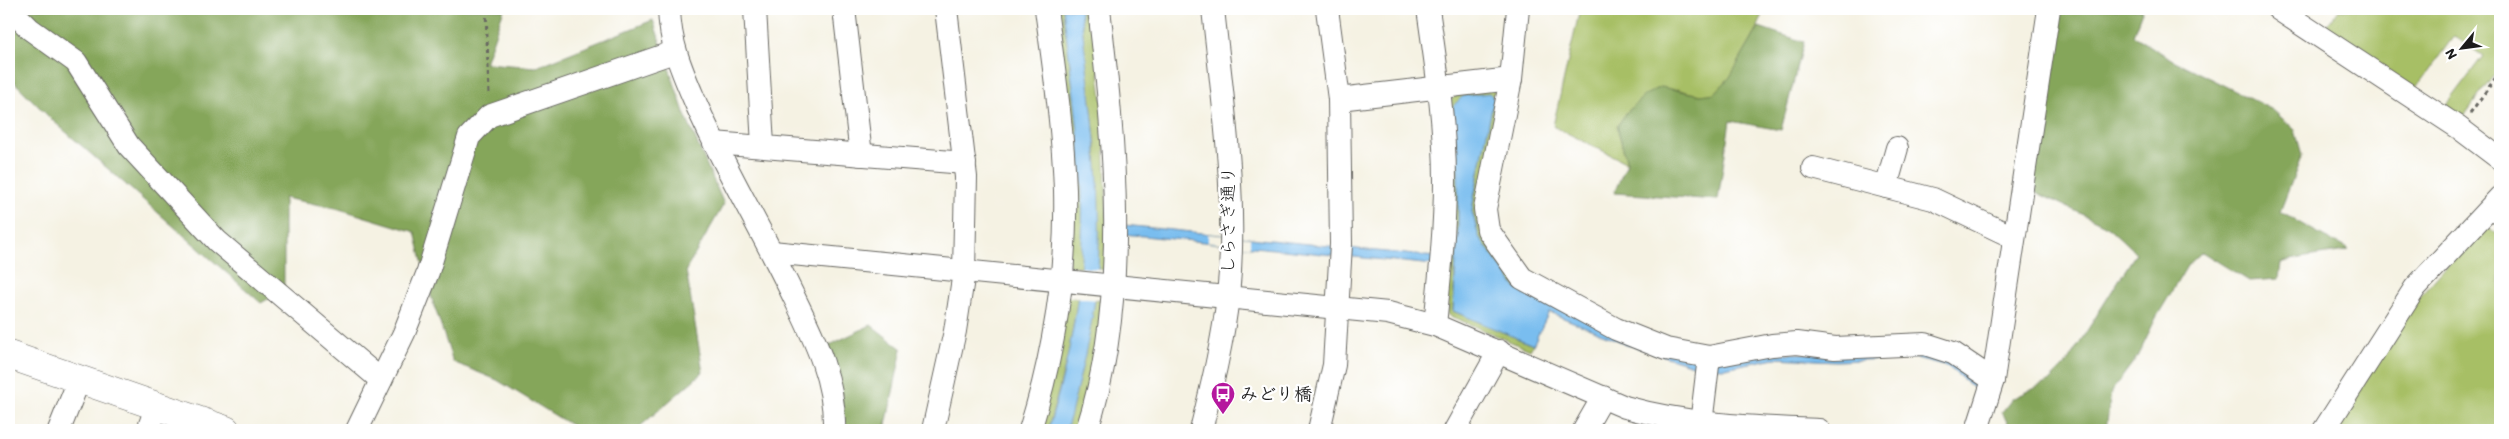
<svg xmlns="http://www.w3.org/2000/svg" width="2509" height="439" font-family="Itim,'Klee One',sans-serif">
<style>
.green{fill:#a7bf65;stroke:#626e40}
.forest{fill:#85a65a;stroke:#50613b}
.water{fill:#79bdef;stroke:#4a6c86}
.pier{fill:#f5f2e3}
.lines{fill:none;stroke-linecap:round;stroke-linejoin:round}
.minor-casing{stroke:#686762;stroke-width:24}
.major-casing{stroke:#686762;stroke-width:29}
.path{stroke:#686762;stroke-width:3;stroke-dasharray:4 4;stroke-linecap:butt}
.minor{stroke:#fff;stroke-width:22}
.major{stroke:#fff;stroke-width:28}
.labels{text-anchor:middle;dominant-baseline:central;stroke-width:4.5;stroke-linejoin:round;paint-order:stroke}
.street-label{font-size:18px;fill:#1c1c1c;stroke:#fff}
.poi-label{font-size:18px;font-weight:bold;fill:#1c1c1c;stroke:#fff;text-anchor:start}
</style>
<rect width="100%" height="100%" fill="#fff"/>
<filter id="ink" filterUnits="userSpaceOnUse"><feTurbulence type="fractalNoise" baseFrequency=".02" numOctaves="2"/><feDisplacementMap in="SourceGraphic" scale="10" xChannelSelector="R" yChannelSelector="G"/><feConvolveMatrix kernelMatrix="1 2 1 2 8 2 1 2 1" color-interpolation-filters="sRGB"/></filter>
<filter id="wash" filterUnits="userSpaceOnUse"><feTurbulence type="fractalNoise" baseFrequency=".0096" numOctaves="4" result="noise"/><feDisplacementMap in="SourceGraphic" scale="20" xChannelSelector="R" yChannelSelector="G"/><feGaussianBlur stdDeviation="1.12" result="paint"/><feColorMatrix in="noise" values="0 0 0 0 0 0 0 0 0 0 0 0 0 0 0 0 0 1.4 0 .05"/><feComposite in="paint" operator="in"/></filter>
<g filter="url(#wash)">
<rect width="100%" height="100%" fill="#f5f2e3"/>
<g class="green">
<path d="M1053,9H1063C1073,93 1089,182 1081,267L1069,266Z"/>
<polygon points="1080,9 1092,9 1103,107 1109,270 1097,269 1096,147"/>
<path d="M1580,9H1765C1759,27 1731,87 1714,94C1702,98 1687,92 1676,89L1617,126L1627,163L1553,126Z"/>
<polygon points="2339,9 2500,9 2500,67 2459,123 2442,110 2483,56 2454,36 2413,92 2323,31"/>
<polygon points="1491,88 1500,97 1479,222 1577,314 1527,296 1516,288 1479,237 1472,211 1484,144 1458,167 1458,226 1453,311 1533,345 1530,350 1448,315 1449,102 1458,92"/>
<polygon points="2483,224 2500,236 2500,430 2333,430 2417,300"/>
<polygon points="1065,297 1078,298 1068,355 1048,430 1038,430"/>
<polygon points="1095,300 1105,301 1097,352 1077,430 1066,430 1081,372"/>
</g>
<g class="forest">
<polygon points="9,9 504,9 485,63 536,67 653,20 685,115 724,204 686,270 703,372 636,430 579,430 497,380 453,362 429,290 415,232 336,208 284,198 284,290 261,303 51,119 9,77"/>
<path d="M2057,9H2143L2133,35L2171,59L2273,110L2295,130L2302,155L2280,212L2349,250C2327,255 2301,256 2281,263L2279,279L2249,281L2202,252L2187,266L2156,318L2137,357L2111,392L2106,430H2011L2002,412L2012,399L2048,382L2066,364L2136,253L2107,226L2031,190Z"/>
<polygon points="1759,27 1804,42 1781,130 1730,121 1718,200 1614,193 1627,163 1617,126 1626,113 1645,95 1661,87 1701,95 1715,93 1730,77"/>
<polygon points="871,325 902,349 885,430 839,430 823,348"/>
</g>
<g class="water">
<path d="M1063,9H1080C1091,104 1107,203 1095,299C1090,338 1080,376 1071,414L1066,430H1048C1065,374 1078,317 1081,259C1087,175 1073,91 1063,9Z"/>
<polygon points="1489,93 1494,98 1474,197 1472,211 1479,237 1516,288 1527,296 1577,314 1629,338 1766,353 1940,355 1984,387 1982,395 1947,366 1916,358 1836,361 1775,358 1725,368 1699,367 1629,345 1549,312 1533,345 1453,311 1458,226 1458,167 1453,106 1463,96"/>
<polygon points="1124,225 1435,257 1434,265 1123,234"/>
</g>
<g class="pier">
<polygon points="1208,234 1250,238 1250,247 1208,242"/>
<polygon points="1078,267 1100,269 1097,300 1075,298"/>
</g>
</g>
<g filter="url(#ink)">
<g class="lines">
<defs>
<g id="minor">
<polyline points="10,9 30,29 76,62 129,146 217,241 381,380"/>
<path d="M669,9C670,46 683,73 697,106C725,169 761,229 791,291C813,336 836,380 834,430"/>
<polyline points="755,9 763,145"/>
<polyline points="844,9 861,155"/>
<path d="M1428,9C1436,65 1445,123 1445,180C1445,228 1440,276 1435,325"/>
<polyline points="1518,9 1511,79 1485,209 1488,230 1522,278 1616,329 1666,349 1709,357 1772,345 1797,343 1835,348 1925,344 1953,353 1993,380"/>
<polyline points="2278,9 2459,128 2500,159"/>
<polyline points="1339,99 1511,79"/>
<polyline points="714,143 965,163"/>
<polyline points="1813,168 1933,199 2013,237"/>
<polyline points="1886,187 1897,148"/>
<path d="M772,252L1388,313L1435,325L1625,407C1689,425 1753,427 1819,430"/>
<polyline points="59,430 79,380"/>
<polyline points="148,430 157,405"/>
<polyline points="357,430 404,333 428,272 469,137 489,116 674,52"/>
<polyline points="933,430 955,331 964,272 966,177 946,9"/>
<path d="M1030,430C1054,353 1067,271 1065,190C1063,129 1054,69 1046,9"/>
<path d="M1087,430C1130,297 1115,145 1099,9"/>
<path d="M1201,430C1212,386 1223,341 1228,296C1238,201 1223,103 1213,9"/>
<polyline points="1319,430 1334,365 1341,244 1339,99 1327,9"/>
<polyline points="1455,430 1499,351"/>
<polyline points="1584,430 1603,397"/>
<polyline points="1698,430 1701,424 1709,357"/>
<polyline points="1977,430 1993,380 2049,9"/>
<polyline points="2324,430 2415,288 2500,197"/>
</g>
<polyline id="major" points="9,355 226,430"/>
</defs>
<use href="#minor" class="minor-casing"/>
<use href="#major" class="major-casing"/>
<g class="path">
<polyline points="486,9 489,95"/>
<polyline points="2470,113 2500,72"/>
</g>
<use href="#minor" class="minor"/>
<use href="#major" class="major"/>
</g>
</g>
<defs>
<symbol id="bus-pin" viewBox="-11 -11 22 30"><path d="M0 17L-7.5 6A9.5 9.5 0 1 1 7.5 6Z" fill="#b5179e" stroke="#fff"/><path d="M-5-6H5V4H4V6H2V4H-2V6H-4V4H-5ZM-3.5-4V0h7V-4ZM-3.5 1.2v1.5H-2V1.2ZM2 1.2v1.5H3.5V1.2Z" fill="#fff"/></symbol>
</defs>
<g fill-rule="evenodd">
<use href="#bus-pin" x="1209" y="380" width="28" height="38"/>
</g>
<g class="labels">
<g class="street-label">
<text transform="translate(1228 220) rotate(-90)">しらさぎ通り</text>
</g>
<g class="poi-label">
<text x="1240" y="394">みどり橋</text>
</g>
</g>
<rect width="2509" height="439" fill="none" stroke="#fff" stroke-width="30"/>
<g transform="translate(2462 48) rotate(241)" stroke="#ffffff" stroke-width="4" paint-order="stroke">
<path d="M0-4L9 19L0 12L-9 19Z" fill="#1c1c1c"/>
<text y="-8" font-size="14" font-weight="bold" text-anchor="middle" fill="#1c1c1c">N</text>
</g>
</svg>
